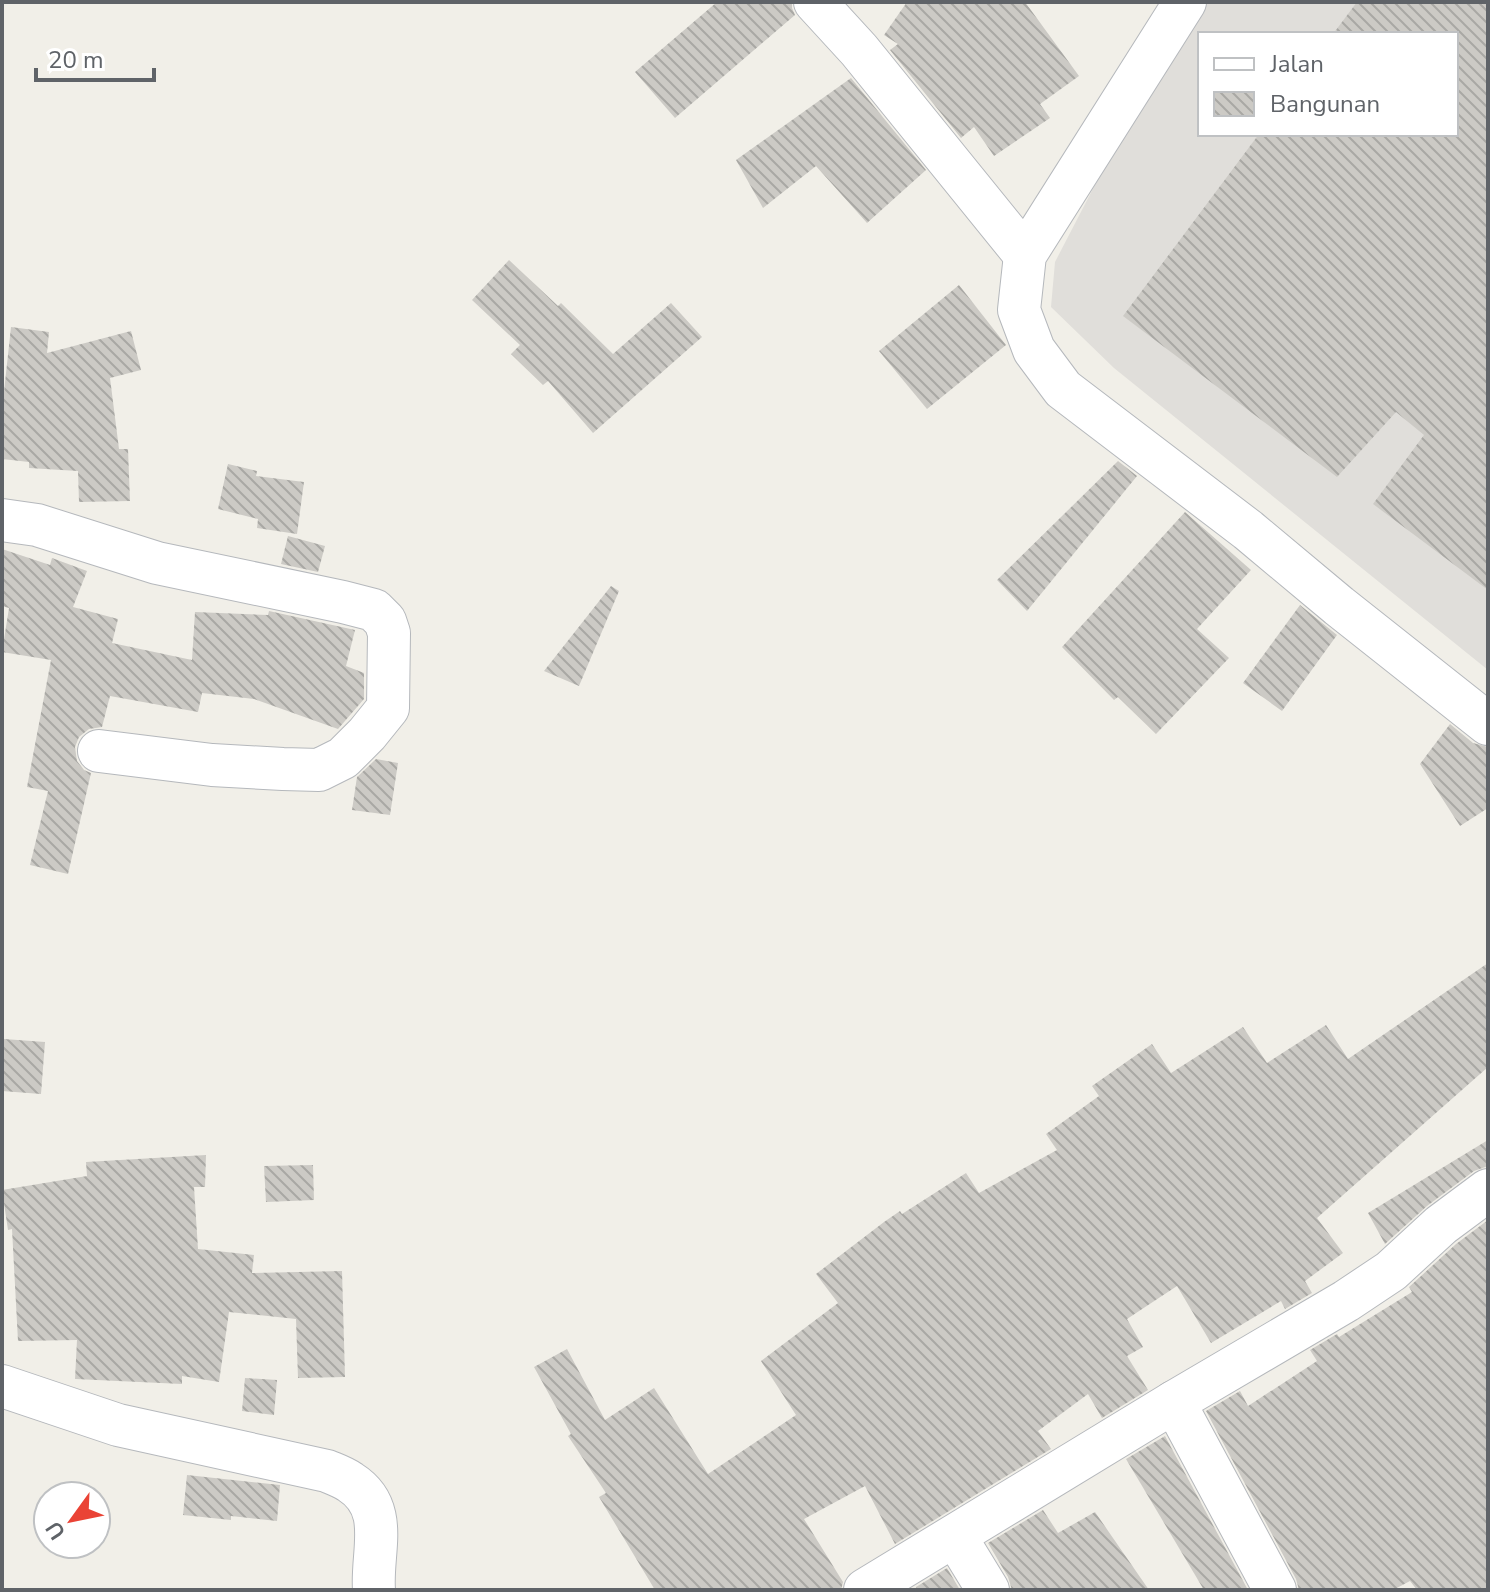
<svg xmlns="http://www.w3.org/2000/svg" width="1490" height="1592" font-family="'Nunito Sans',sans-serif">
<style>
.industrial{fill:#e0deda;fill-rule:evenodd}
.building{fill:url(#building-back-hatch)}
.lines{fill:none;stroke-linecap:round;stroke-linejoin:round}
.minor-casing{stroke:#b5b8bc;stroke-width:44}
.minor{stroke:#fff;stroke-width:42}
</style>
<defs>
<pattern id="building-back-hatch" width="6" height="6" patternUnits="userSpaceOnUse" patternTransform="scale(2)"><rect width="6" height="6" fill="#cccac5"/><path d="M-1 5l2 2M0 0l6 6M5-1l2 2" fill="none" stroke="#a9a8a4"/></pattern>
</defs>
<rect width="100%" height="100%" fill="#f1efe8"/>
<path class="industrial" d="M1208,2H1488V670L1114,368L1051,307L1055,262L1098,179ZM1200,34H1456V134H1200Z"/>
<g class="building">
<polygon points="717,2 792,2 792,8 795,15 675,118 635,72"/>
<polygon points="907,2 1025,2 1079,76 1040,104 1050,118 994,156 974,127 961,138 890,50 898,44 884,35"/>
<polygon points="1357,2 1488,2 1488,590 1373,504 1424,435 1396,412 1337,477 1123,316 1259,134 1456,134 1456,34 1333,34"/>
<polygon points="851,78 926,170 867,223 816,166 763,208 736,160"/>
<polygon points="509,260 558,306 561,303 613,354 671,303 702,337 593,433 548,381 543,385 511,354 520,345 472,300"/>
<polygon points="959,285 1006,345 927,409 879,351"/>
<polygon points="11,327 49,332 47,353 131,331 141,370 110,378 119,449 128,449 130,501 79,502 78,471 29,468 29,462 2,459 2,410"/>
<polygon points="1118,461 1137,476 1027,611 997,580"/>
<polygon points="228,464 257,471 256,476 304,482 297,534 257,528 258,519 218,509"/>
<polygon points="1185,512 1251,570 1197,629 1229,658 1156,734 1118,697 1114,700 1062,647"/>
<polygon points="288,536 325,546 318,572 281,564"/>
<polygon points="2,549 50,565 52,558 87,571 73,607 118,619 112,643 192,660 195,612 268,615 269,611 355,630 346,666 364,673 364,699 338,729 254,699 202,693 198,712 110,696 102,727 89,729 79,737 75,747 77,761 84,770 91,773 68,874 30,865 48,791 27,787 51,660 2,652 9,608 2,606"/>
<polygon points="611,586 619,591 579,686 544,671"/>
<polygon points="1300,605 1337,635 1282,711 1243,683"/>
<polygon points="1450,724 1473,743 1488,747 1488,808 1460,826 1420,764"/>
<polygon points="376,759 398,763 390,815 352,810 357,777"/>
<polygon points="1488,963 1488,1067 1317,1218 1343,1253 1305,1281 1312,1293 1285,1309 1281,1301 1211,1343 1177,1286 1127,1319 1143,1347 1127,1356 1148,1390 1102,1418 1088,1394 1038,1431 1051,1449 895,1544 865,1486 804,1519 843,1582 841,1590 655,1590 599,1497 606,1493 568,1436 571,1434 534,1367 567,1349 605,1420 654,1388 708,1474 796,1415 761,1361 838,1303 816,1274 884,1222 900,1211 902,1214 966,1173 979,1193 1057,1150 1046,1134 1099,1096 1092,1086 1152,1044 1171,1073 1243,1027 1267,1063 1326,1025 1348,1059"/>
<polygon points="4,1039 45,1042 41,1094 2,1091"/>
<polygon points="1488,1140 1488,1166 1474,1171 1427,1206 1385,1244 1368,1213"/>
<polygon points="206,1155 205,1187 194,1187 198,1249 254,1255 252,1273 342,1271 345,1377 298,1378 296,1319 229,1312 219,1382 182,1376 182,1384 75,1379 77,1340 18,1341 12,1229 8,1230 2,1190 87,1176 86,1162"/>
<polygon points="313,1165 314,1200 266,1202 264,1166"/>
<polygon points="1488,1220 1488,1590 1417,1590 1410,1581 1393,1590 1299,1590 1296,1579 1206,1411 1240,1391 1248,1406 1317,1361 1310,1350 1337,1334 1339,1337 1412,1292 1409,1287 1456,1244"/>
<polygon points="245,1378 277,1380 274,1415 242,1411"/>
<polygon points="1165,1436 1248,1590 1204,1590 1126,1459"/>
<polygon points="187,1475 280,1485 277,1521 231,1516 231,1520 183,1515"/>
<polygon points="1043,1510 1058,1533 1095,1512 1149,1590 1012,1590 1008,1577 988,1543"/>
<polygon points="947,1568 960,1590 918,1590 916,1587"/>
</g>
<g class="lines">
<defs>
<g id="minor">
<polyline points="815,2 859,50 1025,255"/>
<polyline points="1185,2 1025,255 1019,310 1034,350 1063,389 1248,530 1339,606 1488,724"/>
<polyline points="2,520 37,525 157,563 343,602 374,610 385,621 389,633 388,708 367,734 343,758 319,770 283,769 212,765 99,751"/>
<path d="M2,1386L118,1425L327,1471C334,1474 343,1477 350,1482C391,1508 371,1551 374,1590"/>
<polyline points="1174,1402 1275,1590"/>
<polyline points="955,1536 988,1590"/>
<polyline points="865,1590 1174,1402 1346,1301 1391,1271 1441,1225 1488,1190"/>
</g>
</defs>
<use href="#minor" class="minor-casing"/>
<use href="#minor" class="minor"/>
</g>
<rect width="1490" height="1592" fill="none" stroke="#5f6368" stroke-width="8"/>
<rect x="1198" y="32" width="260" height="104" fill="#ffffff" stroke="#bfc1c3" stroke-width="2"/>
<rect x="1214" y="58" width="40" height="12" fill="#ffffff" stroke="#bfc1c3" stroke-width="2"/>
<text x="1270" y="72" font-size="24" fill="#5f6368">Jalan</text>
<rect x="1214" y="92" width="40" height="24" fill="url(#building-back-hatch)" stroke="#bfc1c3" stroke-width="2"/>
<text x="1270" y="112" font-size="24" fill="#5f6368">Bangunan</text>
<g transform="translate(72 1520) rotate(237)"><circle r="38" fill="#ffffff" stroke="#bfc1c3" stroke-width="2"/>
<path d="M0-6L14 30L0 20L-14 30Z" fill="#ea4335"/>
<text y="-12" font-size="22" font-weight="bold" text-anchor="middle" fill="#5f6368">U</text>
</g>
<path d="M36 68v12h118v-12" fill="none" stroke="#5f6368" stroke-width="4"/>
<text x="48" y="68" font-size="24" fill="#5f6368" stroke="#ffffff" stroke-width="6" paint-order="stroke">20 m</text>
</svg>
